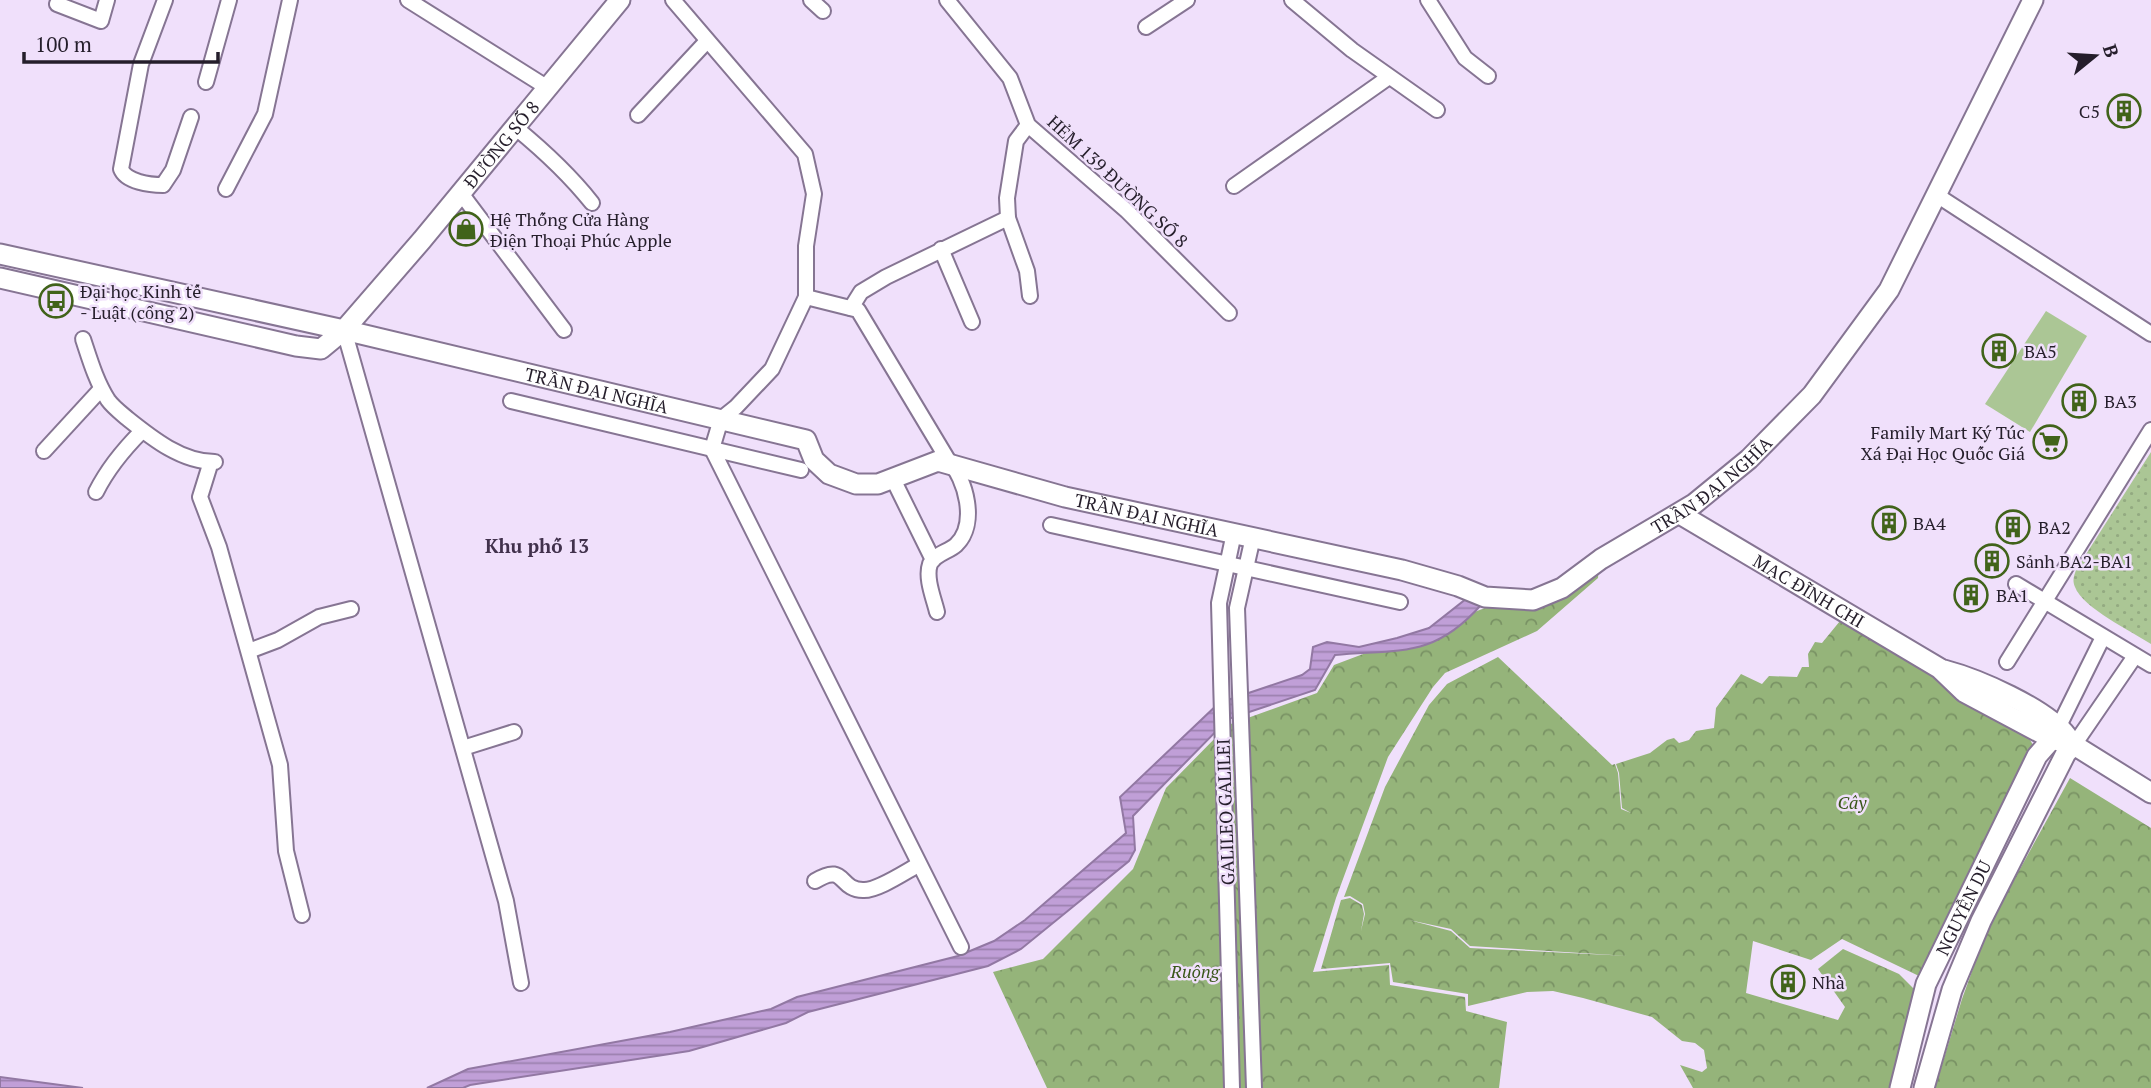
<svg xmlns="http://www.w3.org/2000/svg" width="2151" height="1088" font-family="'PT Serif',serif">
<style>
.grass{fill:url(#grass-dots)}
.forest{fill:url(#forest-crowns);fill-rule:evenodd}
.green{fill:#abc695}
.water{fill:url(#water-rules);stroke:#9278a3;stroke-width:2}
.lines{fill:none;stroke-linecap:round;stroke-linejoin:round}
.minor-casing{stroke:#867593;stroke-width:18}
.tertiary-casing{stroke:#867593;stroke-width:23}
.minor{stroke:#fff;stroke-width:14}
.tertiary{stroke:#fff;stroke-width:19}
.labels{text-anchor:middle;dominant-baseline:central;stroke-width:5;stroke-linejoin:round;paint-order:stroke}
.poi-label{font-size:18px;fill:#251e2b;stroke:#f0e0fb;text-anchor:start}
.street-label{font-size:18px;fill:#251e2b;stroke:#f0e0fb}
.park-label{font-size:18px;font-style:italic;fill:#395619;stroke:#f0e0fb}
.neighbourhood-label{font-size:19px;font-weight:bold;fill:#41314c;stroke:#f0e0fb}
</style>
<defs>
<pattern id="grass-dots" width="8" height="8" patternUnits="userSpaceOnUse" patternTransform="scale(1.75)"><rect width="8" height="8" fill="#abc695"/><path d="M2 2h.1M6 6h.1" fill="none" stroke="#93aa81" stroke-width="1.8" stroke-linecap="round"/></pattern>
<pattern id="forest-crowns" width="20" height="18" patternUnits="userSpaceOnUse" patternTransform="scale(1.75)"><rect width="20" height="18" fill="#95b47a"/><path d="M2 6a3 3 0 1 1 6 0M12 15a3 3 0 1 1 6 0" fill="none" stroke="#799264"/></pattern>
<pattern id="water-rules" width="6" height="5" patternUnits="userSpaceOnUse" patternTransform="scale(1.75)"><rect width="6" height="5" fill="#c09fd7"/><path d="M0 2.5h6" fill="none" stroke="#9c81af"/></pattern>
</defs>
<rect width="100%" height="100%" fill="#f0e0fb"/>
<path class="grass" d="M2151,452V644C2131,631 2083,608 2075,587C2072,580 2074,576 2076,570Z"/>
<g class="forest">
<polygon points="1599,565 1598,578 1537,631 1445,673 1433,687 1388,757 1336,898 1313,972 1389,965 1390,985 1465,997 1466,1011 1507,1022 1499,1088 1047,1088 993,972 1043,959 1133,869 1166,788 1228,725 1317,693 1334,665"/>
<path d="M1840,621L2020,723L2033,745L1919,976L1842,939L1811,960L1753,941L1746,993L1838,1020L1845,1007L1818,969L1843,949L1899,974L1916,991L1893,1088H1693L1680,1065L1702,1072L1707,1068L1704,1050L1695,1043L1682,1041L1652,1017L1583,998L1553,991L1527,992L1468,1006V994L1393,982L1390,963L1321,969L1341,900L1350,898L1362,905L1364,914L1361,931L1365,914L1363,904L1350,896L1344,897L1385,787L1429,705L1447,684L1498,657L1612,765L1615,764L1618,773L1621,809L1631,813L1622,808L1619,773L1616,764L1650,753L1667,740L1674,738L1679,743L1689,740L1696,731L1714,728L1716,708L1741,674L1762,684L1769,676L1797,677L1802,667H1809L1808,654L1815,642L1822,643ZM1409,920L1451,929L1470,946L1629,956L1470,948L1451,931Z"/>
<polygon points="2070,778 2151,828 2151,1088 1935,1088 1962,999 1988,927"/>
</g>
<polygon class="green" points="2046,311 2087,336 2030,432 1985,404"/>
<g class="water">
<path d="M1466,599L1481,605C1433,659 1399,649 1335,655L1315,690L1228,719L1133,816L1135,850L1129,861L1021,949L988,966L808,1012L786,1023L689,1051L470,1085L463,1088H427L468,1069L670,1032L771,1009L797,997L958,956L994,941L1025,920L1126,833L1120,797L1219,703L1302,675L1310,669L1313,647L1327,642L1359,647L1397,638L1429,628Z"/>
<polygon points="0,1077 83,1088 0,1088"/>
</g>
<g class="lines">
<defs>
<g id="minor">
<path d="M165,0L141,64L121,169C126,182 150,185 163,185L173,170L191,117"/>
<polyline points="408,0 548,88"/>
<polyline points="673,0 805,154 814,194 806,246 806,297 772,369 736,407 721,419 712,449 961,947"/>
<polyline points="811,0 823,11"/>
<polyline points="947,0 1010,78 1028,125 1127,211 1229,313"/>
<polyline points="1292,0 1352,50 1437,110"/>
<polyline points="1428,0 1465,58 1488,76"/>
<polyline points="57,4 101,21 107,0"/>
<polyline points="1146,27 1187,0"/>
<polyline points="206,82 229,0"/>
<polyline points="638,115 707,41"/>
<polyline points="1028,125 1016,141 1007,198 1008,218 1027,271 1030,296"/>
<path d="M516,128C544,151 569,174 592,203"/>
<polyline points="1234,186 1389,77"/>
<polyline points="226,189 265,114 290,0"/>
<polyline points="460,192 564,330"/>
<polyline points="1935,194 2151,334"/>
<polyline points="941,249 972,322"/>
<path d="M806,297L858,310L948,460C966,479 978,524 956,545C948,552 935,554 930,564C925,578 934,599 937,612"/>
<polyline points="851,308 861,292 886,277 1008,218"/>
<polyline points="344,330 506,901 521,983"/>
<path d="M83,339C90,360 96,381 108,400C113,407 121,413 128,419C153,439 182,462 215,462"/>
<polyline points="511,401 801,470"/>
<polyline points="44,451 101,389"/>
<polyline points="209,468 200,497 219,547 280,765 286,851 302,915"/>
<polyline points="893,479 933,560"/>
<path d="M96,492C108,468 123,450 142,431"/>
<polyline points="1051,525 1400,602"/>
<polyline points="1253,537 1237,608 1254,1088"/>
<polyline points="2016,584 2151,665"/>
<polyline points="249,651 278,640 319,617 351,609"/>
<polyline points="2007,662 2151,430"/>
<polyline points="2059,726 2103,637"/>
<polyline points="2074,745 2135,656"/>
<polyline points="463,748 514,732"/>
<path d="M815,881C846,862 838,890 863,890C877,891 905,872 918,865"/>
<polyline points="1232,1088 1219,603 1234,533"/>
</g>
<g id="tertiary">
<path id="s1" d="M0,254L344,330L806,440L814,460L829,474L856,484H878L938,461L1065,497L1402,570L1458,586L1485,597L1533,600L1562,588L1601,559L1694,504L1749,459L1812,395L1889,290L2033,0"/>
<path id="s2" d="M0,278L296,346L321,349L344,330L422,240L620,0"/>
<path id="s3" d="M1680,514L1939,668L1964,692L2052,739L2074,745L2151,793"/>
<path d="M1944,670C1978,679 2045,708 2067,736"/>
<path id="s4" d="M1900,1088L1926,984L2037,756L2052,739L2059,726"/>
<polyline points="1924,1088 1952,990 1981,921 2066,753 2074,745"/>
</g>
</defs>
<use href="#minor" class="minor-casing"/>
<use href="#tertiary" class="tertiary-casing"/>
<use href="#minor" class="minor"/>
<use href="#tertiary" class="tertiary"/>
</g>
<defs>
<symbol id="building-ring" viewBox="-11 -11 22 22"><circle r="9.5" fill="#f0e0fb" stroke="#41631a" stroke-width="1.5"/><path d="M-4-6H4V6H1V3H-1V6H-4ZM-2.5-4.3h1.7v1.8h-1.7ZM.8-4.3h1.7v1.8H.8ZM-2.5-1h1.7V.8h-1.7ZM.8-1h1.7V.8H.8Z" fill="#41631a"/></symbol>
<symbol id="shop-ring" viewBox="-11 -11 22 22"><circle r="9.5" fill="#f0e0fb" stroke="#41631a" stroke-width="1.5"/><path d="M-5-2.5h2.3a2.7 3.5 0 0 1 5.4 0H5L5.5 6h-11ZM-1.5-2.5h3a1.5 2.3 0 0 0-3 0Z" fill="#41631a"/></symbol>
<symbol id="bus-ring" viewBox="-11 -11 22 22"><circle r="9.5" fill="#f0e0fb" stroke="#41631a" stroke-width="1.5"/><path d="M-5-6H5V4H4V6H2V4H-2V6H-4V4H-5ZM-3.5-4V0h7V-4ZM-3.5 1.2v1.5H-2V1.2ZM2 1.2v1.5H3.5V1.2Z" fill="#41631a"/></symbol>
<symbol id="supermarket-ring" viewBox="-11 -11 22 22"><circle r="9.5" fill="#f0e0fb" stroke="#41631a" stroke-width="1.5"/><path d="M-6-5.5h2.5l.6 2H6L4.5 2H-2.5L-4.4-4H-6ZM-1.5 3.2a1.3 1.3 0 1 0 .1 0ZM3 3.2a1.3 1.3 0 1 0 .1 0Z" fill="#41631a"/></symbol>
</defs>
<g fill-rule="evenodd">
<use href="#building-ring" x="2105" y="92" width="38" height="38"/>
<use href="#shop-ring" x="447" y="210" width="38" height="38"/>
<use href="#bus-ring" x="37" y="282" width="38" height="38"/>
<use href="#building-ring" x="1980" y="332" width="38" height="38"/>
<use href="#building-ring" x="2060" y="382" width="38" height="38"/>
<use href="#supermarket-ring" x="2031" y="423" width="38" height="38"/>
<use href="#building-ring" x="1870" y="504" width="38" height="38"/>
<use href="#building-ring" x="1994" y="508" width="38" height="38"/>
<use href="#building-ring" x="1973" y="542" width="38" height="38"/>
<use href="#building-ring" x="1952" y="576" width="38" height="38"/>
<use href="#building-ring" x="1769" y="963" width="38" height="38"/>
</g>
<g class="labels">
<g class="poi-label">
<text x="2100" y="111" text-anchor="end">C5</text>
<text x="490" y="219">Hệ Thống Cửa Hàng<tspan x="490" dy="21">Điện Thoại Phúc Apple</tspan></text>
<text x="80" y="291">Đại học Kinh tế<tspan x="80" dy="21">- Luật (cổng 2)</tspan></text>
<text x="2024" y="351">BA5</text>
<text x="2104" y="401">BA3</text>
<text x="2025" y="432" text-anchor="end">Family Mart Ký Túc<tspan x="2025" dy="21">Xá Đại Học Quốc Giá</tspan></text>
<text x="1913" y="523">BA4</text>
<text x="2038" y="527">BA2</text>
<text x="2016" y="561">Sảnh BA2-BA1</text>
<text x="1996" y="595">BA1</text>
<text x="1812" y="982">Nhà</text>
</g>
<g class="street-label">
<text stroke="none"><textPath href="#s2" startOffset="602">ĐƯỜNG SỐ 8</textPath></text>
<text transform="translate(1118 181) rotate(43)">HẺM 139 ĐƯỜNG SỐ 8</text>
<text stroke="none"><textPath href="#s1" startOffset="612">TRẦN ĐẠI NGHĨA</textPath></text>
<text stroke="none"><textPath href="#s1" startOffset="1810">TRẦN ĐẠI NGHĨA</textPath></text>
<text stroke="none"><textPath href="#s1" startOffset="1200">TRẦN ĐẠI NGHĨA</textPath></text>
<text stroke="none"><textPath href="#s3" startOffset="150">MẠC ĐĨNH CHI</textPath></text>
<text transform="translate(1225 812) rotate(-92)">GALILEO GALILEI</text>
<text stroke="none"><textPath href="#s4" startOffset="192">NGUYỄN DU</textPath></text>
</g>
<g class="park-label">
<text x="1852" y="802">Cây</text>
<text x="1195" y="971">Ruộng</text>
</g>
<g class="neighbourhood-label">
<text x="537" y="545">Khu phố 13</text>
</g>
</g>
<g transform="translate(2095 56) rotate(72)" stroke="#f0e0fb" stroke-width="5" paint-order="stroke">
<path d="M0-5L12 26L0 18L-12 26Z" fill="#251e2b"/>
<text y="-10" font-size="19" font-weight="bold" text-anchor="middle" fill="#251e2b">B</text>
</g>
<path d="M24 52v10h194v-10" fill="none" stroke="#251e2b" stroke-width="3.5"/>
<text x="35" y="52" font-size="21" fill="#251e2b" stroke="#f0e0fb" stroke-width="5" paint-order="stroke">100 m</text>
</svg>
